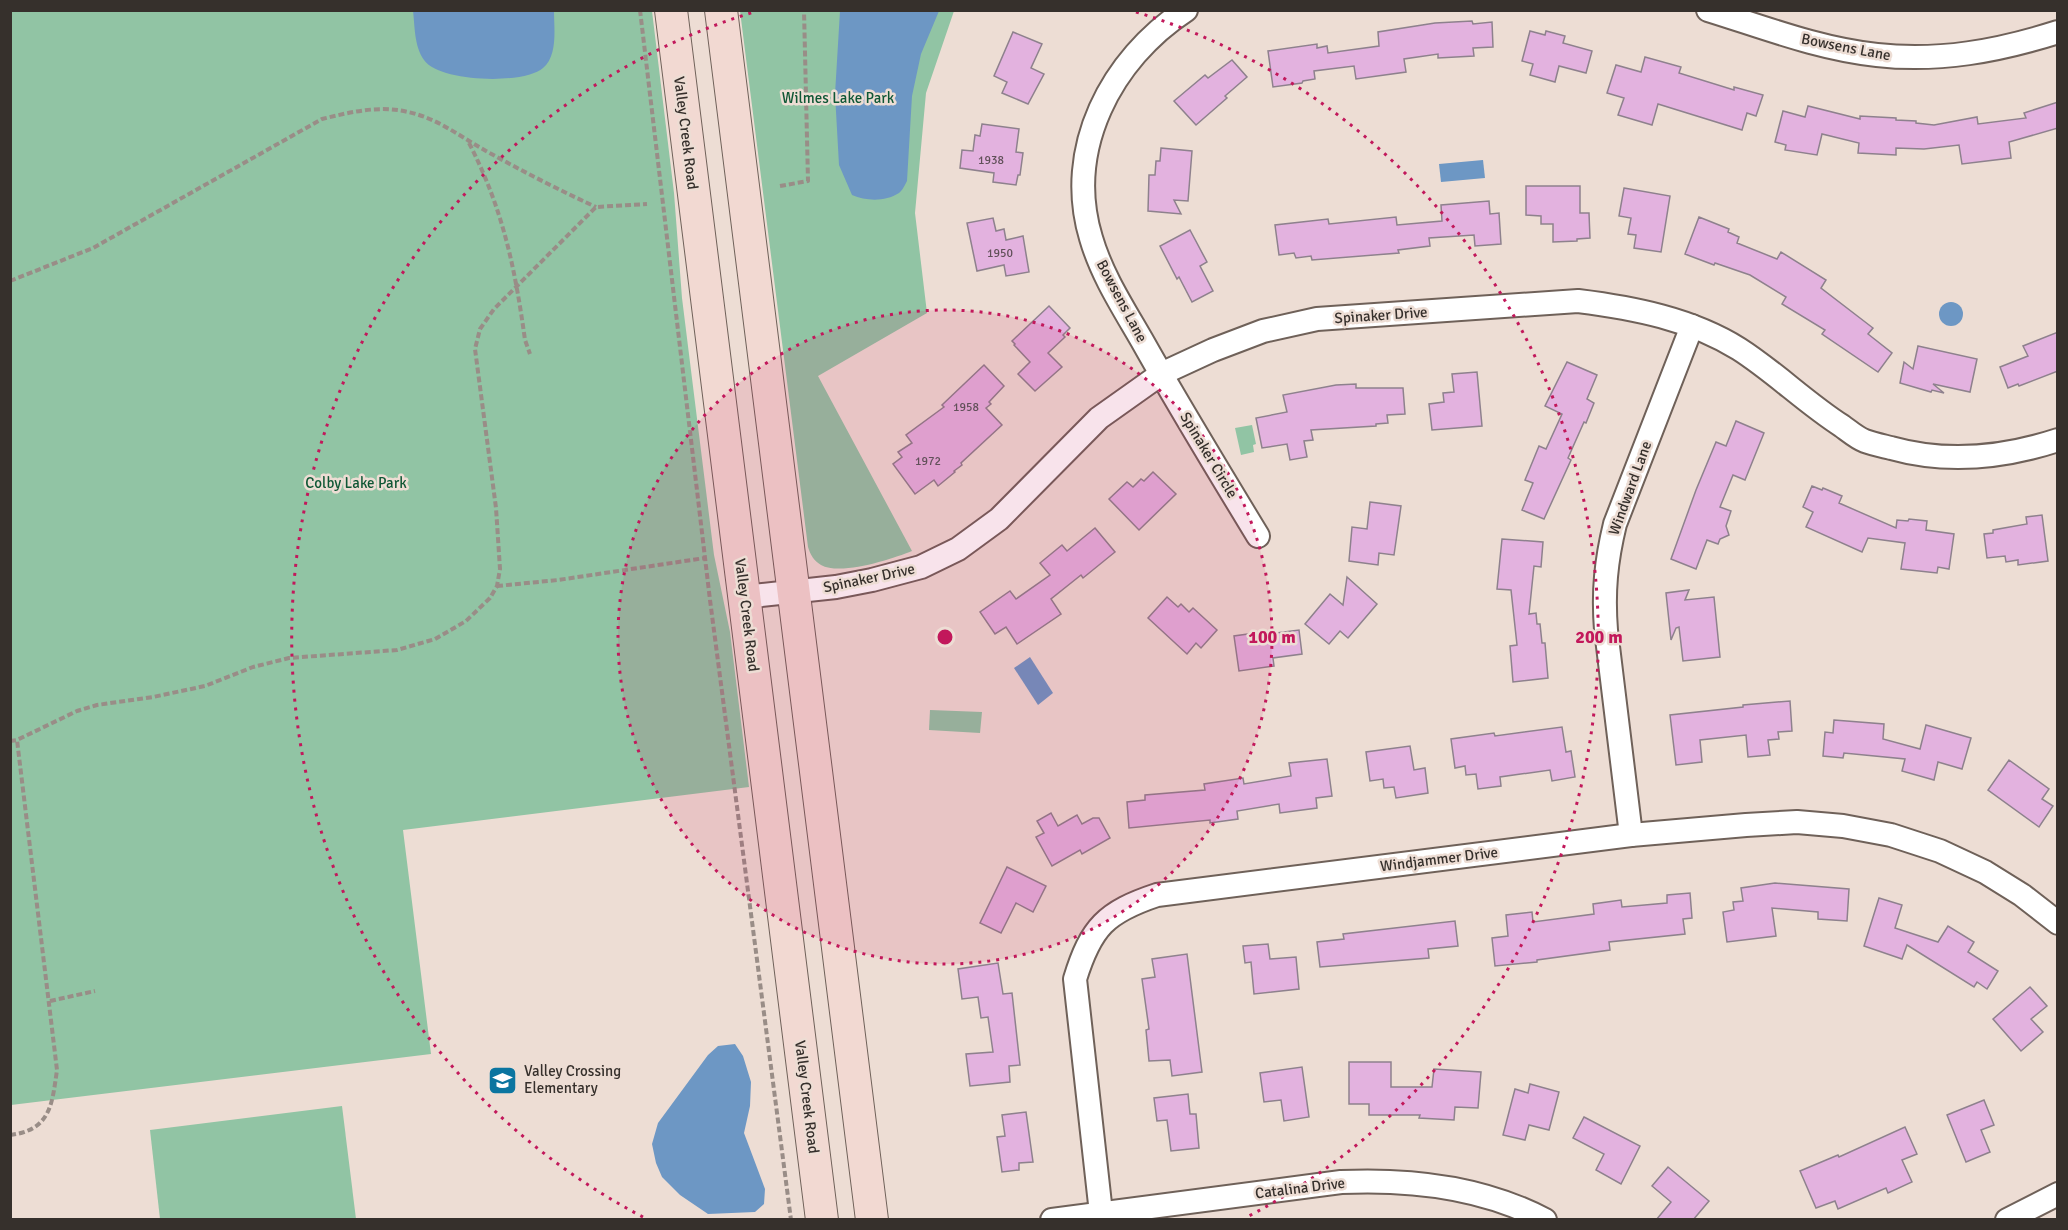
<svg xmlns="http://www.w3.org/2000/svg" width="2068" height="1230" font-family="Signika,sans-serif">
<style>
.green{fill:#91c4a4}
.water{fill:#6d97c4}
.building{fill:#e3b2df;stroke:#8e818d;stroke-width:1.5}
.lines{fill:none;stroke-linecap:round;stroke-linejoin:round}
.minor-casing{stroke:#6f6159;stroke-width:26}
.secondary-casing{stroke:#6f6159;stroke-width:34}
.path{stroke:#998d87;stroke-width:4;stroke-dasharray:6 3;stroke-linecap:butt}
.minor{stroke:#fff;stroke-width:22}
.secondary{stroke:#f2d9d2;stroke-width:32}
.ring{fill:none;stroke:#c2185b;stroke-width:3;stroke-dasharray:3 6}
.labels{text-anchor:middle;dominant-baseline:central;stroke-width:5;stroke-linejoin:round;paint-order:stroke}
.number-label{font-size:12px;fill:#615059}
.street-label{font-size:15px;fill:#36302c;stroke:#edddd4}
.park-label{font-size:15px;fill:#0f5735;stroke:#edddd4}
.poi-label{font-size:15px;fill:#36302c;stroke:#edddd4;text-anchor:start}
.centre{fill:#c2185b;stroke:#edddd4;stroke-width:3}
.ring-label{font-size:18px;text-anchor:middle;font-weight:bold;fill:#c2185b;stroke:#edddd4;stroke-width:5;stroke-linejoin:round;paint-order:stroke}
</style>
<rect width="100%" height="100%" fill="#edddd4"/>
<g class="green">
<polygon points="10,11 652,11 674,193 682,298 714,555 730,632 749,787 403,830 431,1054 11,1105"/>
<path d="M740,11H954L926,93L915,213L927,313L818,376L912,551C892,559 841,576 821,565C814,561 810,554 808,547Z"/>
<polygon points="1252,425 1256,444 1253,445 1254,452 1241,455 1235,428"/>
<polygon points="930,710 982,712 980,733 929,730"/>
<polygon points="342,1106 356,1219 160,1219 150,1130"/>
</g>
<g class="water">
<path d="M413,11H554C554,28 558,56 543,68C524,85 439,82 424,60C414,46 415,26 413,11Z"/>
<path d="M840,11H939L921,54L912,96L907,181C905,185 902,191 899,193C885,202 866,201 852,195L839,165L835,94Z"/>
<polygon points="1483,160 1485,178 1441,182 1439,164"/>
<circle cx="1951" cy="314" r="12"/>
<polygon points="1030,657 1053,693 1038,705 1014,668"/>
<polygon points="735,1044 743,1056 751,1082 750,1106 744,1133 765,1189 764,1204 755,1212 708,1214 680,1195 662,1177 656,1163 652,1144 658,1123 708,1055 718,1046"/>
</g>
<g class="building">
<polygon points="1472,21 1473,24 1492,22 1493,47 1473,48 1474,56 1438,58 1438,54 1404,59 1406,72 1356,79 1354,66 1314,71 1315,79 1303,81 1302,83 1273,87 1268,51 1317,44 1317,48 1327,46 1328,53 1379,46 1378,32 1435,23"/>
<polygon points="1530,31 1545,35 1546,31 1565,36 1563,43 1592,51 1586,73 1559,66 1555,82 1530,75 1533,64 1522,61"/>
<polygon points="1013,32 1042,44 1031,68 1044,74 1028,104 1002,93 1007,82 994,76"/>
<polygon points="1645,57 1681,67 1679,73 1734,90 1734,87 1763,95 1756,116 1747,113 1742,130 1658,104 1652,125 1618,115 1624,98 1607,93 1616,65 1641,72"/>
<polygon points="1232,60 1247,77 1225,96 1227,98 1196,125 1174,101 1205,75 1208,78"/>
<polygon points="2058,102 2058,128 2009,142 2011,158 1962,164 1959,145 1924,149 1896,148 1896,155 1858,153 1859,143 1822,134 1817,155 1785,150 1786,145 1775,142 1783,111 1805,117 1808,106 1860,119 1860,116 1896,118 1896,120 1916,121 1916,123 1934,125 1977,117 1978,124 2026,118 2024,113"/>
<polygon points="982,124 1019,129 1016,152 1023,153 1020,175 1018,175 1016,185 993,182 994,173 960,168 962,150 973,151 975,135 980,136"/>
<polygon points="1161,148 1192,151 1188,201 1174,200 1181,214 1148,211 1149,175 1155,175 1156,161 1160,161"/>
<polygon points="1526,186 1580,186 1580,213 1589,213 1590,238 1577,239 1577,241 1553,242 1553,224 1541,224 1541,216 1526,215"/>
<polygon points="1624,188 1670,196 1661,252 1634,248 1636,235 1628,234 1631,218 1619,216"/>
<polygon points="1489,201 1490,214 1499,213 1501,244 1475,246 1474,235 1429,238 1430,246 1398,250 1399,253 1312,260 1311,256 1296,258 1294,253 1279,255 1275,225 1328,219 1329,224 1396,217 1397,225 1442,221 1441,205"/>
<polygon points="1699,217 1729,229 1728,232 1739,237 1737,243 1777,259 1781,252 1826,280 1821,288 1873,328 1868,334 1892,353 1878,372 1822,334 1825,330 1782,304 1786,297 1750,275 1715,263 1714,265 1685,254"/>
<polygon points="993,218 996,231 1004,229 1006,240 1023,236 1029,272 1006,276 1004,265 977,271 967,223"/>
<polygon points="1190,230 1207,262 1200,266 1213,291 1192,302 1179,277 1177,279 1160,246"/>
<polygon points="1049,306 1070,328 1063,335 1065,337 1048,353 1062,367 1035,391 1018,374 1030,362 1014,345 1015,344 1012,341"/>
<polygon points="2058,332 2058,371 2019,386 2018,384 2008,388 2000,367 2028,356 2023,346"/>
<polygon points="1918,346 1977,359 1970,392 1933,384 1944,393 1932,390 1931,392 1900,383 1904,362 1913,369"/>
<polygon points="1567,362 1597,375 1587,399 1594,403 1586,423 1584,422 1568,458 1571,460 1544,519 1522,510 1533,483 1525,480 1539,446 1546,449 1562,414 1545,406"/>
<polygon points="984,365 1004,386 989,402 991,404 986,408 1002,425 961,463 962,465 954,471 955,472 938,486 934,480 915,494 893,464 902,457 898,452 912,443 906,435 944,407 942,405"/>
<polygon points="1477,372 1482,426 1432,430 1429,404 1444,402 1443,393 1454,392 1452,374"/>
<polygon points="1356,384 1356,388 1403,388 1405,414 1387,415 1388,423 1376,424 1376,426 1311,430 1313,440 1304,441 1307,457 1290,460 1287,444 1262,448 1256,418 1287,412 1283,395 1336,385"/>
<polygon points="1736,421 1764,433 1745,480 1733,475 1720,507 1731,511 1726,526 1729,535 1720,539 1718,544 1707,540 1696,569 1671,559 1696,490 1716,442 1726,446"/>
<polygon points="1153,472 1176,494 1139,530 1109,499 1127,482 1133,487 1141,479 1144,481"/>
<polygon points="1812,486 1822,490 1823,488 1842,496 1839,503 1896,528 1897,520 1908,521 1909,519 1927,521 1926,530 1954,534 1949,569 1938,567 1937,573 1901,569 1905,543 1868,538 1862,552 1806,527 1813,512 1803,507"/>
<polygon points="1370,502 1401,506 1394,555 1379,553 1378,565 1349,561 1352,527 1367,529"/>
<polygon points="2042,515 2048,561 2018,565 2018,560 2006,562 2005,556 1987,558 1984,534 1993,533 1993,530 2027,524 2026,517"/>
<polygon points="1095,528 1115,552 1083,578 1081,575 1051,599 1061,614 1017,644 1006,627 995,634 980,612 1010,591 1016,599 1050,575 1040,563 1062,545 1067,551"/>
<polygon points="1502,539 1543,542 1541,567 1534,566 1529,614 1536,613 1537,624 1540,624 1542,643 1545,643 1548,678 1513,682 1510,646 1517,645 1511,590 1497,589"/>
<polygon points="1347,577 1377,604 1348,638 1340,631 1329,644 1305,624 1330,594 1343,605"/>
<polygon points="1689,590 1685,600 1714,597 1720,657 1683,661 1679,627 1676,628 1671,640 1666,593"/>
<polygon points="1167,597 1178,607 1181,604 1189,612 1193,608 1217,630 1201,648 1196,643 1187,654 1148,618"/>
<polygon points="1299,630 1302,654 1273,658 1274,666 1239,671 1234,636 1269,631 1269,634"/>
<polygon points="1790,701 1792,731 1778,732 1779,739 1768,740 1770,755 1748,757 1746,735 1700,740 1702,762 1676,765 1670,715 1743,707 1743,705"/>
<polygon points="1834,720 1884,724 1883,739 1920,749 1926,725 1971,738 1962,769 1938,762 1934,780 1902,771 1905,759 1844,753 1843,758 1823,756 1825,732 1833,733"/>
<polygon points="1562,727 1566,752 1571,751 1575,777 1552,781 1550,770 1500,777 1501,786 1478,789 1476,774 1466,775 1465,766 1455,768 1451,739 1494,733 1495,736"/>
<polygon points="1410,746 1414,770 1425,768 1428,793 1396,798 1394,787 1384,788 1383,779 1370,781 1366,752"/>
<polygon points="1327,759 1332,796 1316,798 1317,808 1280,813 1279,804 1237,811 1238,819 1210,823 1210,820 1129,828 1127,802 1145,800 1145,795 1205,790 1204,784 1243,778 1244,784 1291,776 1289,763"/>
<polygon points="2009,760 2049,789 2042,799 2053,806 2039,827 1988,790"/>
<polygon points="1051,813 1058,826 1077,815 1082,824 1093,818 1099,818 1110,838 1082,854 1080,850 1052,866 1036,837 1044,833 1037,821"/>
<polygon points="1007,867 1046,886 1033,912 1016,903 1001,933 980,923"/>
<polygon points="1775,883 1849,889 1847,921 1818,919 1818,912 1772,908 1776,936 1727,942 1723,912 1734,910 1733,902 1743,901 1741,888"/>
<polygon points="1690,893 1692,918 1683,919 1685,934 1609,942 1610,950 1537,960 1537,962 1495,966 1492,938 1508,936 1506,915 1532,912 1533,922 1594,914 1593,904 1621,900 1622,907 1667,903 1667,895"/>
<polygon points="1879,898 1902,905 1895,928 1938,942 1948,926 1974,942 1968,952 1998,971 1987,989 1977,982 1974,987 1907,945 1902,959 1864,946"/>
<polygon points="1455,921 1458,946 1428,949 1429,958 1320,967 1317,942 1344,939 1343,934"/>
<polygon points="1268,944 1270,959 1296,957 1299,989 1254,994 1251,962 1245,963 1243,946"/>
<polygon points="1187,954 1202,1072 1172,1076 1170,1060 1149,1061 1146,1030 1149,1029 1142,979 1155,977 1152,959"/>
<polygon points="998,963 1003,994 1012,993 1020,1065 1009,1066 1010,1082 970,1086 966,1054 993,1052 988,1017 981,1018 978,997 962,999 958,969"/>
<polygon points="2030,987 2047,1006 2031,1019 2043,1032 2021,1051 1993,1019"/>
<polygon points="1349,1062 1391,1062 1391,1087 1432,1087 1434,1069 1481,1072 1478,1108 1455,1107 1454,1120 1419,1118 1420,1115 1369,1115 1369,1104 1349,1104"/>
<polygon points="1302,1067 1309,1117 1284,1121 1281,1100 1264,1102 1260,1073"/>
<polygon points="1530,1084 1559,1092 1549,1130 1529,1125 1525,1140 1503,1135 1515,1089 1528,1093"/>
<polygon points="1188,1094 1190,1114 1196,1114 1199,1148 1171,1151 1167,1120 1157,1121 1154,1098"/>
<polygon points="1984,1100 1994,1125 1981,1130 1990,1152 1966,1162 1947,1115"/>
<polygon points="1026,1112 1033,1162 1019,1163 1019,1170 1002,1172 997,1137 1005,1136 1002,1115"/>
<polygon points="1584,1117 1640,1146 1621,1184 1596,1170 1604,1154 1573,1138"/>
<polygon points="1905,1127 1917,1154 1902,1160 1912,1182 1888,1193 1886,1188 1838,1209 1835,1201 1816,1208 1800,1171 1838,1155 1839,1157"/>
<polygon points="1668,1167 1709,1201 1693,1220 1656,1220 1671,1202 1652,1186"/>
</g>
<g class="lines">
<defs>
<g id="minor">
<path d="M1186,10C1111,59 1064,149 1091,238C1102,276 1124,309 1144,344C1180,408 1219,472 1258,536"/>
<path d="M1708,10C1763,27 1819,49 1877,55C1939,62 1998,51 2058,32"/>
<path d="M744,597L836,587L872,580L921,567L958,549L999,519L1099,418L1161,374L1213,350L1263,331L1317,319L1578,301C1634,308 1691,319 1739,349C1775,372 1806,403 1842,426C1849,431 1857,438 1865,441C1873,444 1883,446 1891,448C1948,464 2003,458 2058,440"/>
<path d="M1631,835L1606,630C1603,592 1606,561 1615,524L1692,326"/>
<path d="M1101,1213L1075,979C1091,927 1106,912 1157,895L1631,835L1746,825L1797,822L1843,826L1891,835L1940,851L1985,872L2022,895L2058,923"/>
<path d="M1052,1220L1341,1182C1409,1179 1483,1187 1545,1220"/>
<polyline points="2007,1220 2058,1194"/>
</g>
<g id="secondary">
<polyline points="671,10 822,1220"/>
<polyline points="721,10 872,1220"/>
</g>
</defs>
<use href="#minor" class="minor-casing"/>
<use href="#secondary" class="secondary-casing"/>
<g class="path">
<polyline points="640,10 710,600 791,1220"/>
<path d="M469,143C503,209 515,268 525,340L530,354"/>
<polyline points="780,186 808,181 804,10"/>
<path d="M10,281L93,248L322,119C351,112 379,105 408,112C437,118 461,137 486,151C522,171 559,190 596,207"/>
<polyline points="497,586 558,580 705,558"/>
<polyline points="10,741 17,740 77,711 97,705 153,697 205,686 253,667 289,658 397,650 435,639 466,621 490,598 497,586 500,569 496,508 475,349 480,329 494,309 596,207 647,204"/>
<polyline points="50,1001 95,991"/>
<path d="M10,1135C51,1130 52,1104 57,1070L17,740"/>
</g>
<use href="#minor" class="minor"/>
<use href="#secondary" class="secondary"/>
</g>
<circle cx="945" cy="637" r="327" fill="#c2185b" fill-opacity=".12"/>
<g class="ring">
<circle cx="945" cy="637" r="327"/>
<path d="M643 1217A654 654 0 0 1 754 12M1136 12A654 654 0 0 1 1247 1217"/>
</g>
<defs>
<symbol id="school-square" viewBox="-11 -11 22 22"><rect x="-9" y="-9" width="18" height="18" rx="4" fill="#0b75a0" stroke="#edddd4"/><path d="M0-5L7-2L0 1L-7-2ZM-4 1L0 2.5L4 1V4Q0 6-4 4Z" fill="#fff"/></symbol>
</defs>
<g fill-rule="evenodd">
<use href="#school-square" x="486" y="1064" width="33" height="33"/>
</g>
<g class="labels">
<g class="number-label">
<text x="991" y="160">1938</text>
<text x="1000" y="253">1950</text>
<text x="966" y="407">1958</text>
<text x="928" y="461">1972</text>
</g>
<g class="street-label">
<text transform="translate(1846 47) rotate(11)">Bowsens Lane</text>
<text transform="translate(686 133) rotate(83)">Valley Creek Road</text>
<text transform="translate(1122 301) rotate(62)">Bowsens Lane</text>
<text transform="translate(1381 315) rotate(-4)">Spinaker Drive</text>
<text transform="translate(1209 455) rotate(59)">Spinaker Circle</text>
<text transform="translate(1630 488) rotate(-70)">Windward Lane</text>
<text transform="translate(869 578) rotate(-12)">Spinaker Drive</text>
<text transform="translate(747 615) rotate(83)">Valley Creek Road</text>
<text transform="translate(1439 859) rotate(-7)">Windjammer Drive</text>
<text transform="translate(807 1097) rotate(83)">Valley Creek Road</text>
<text transform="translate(1300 1188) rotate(-7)">Catalina Drive</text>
</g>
<g class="park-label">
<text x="838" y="98">Wilmes Lake Park</text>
<text x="356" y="483">Colby Lake Park</text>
</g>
<g class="poi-label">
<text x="524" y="1071">Valley Crossing<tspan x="524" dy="17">Elementary</tspan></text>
</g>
</g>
<circle cx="945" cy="637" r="9" class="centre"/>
<g class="ring-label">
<text x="1272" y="643">100 m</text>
<text x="1599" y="643">200 m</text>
</g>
<rect width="2068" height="1230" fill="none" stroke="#36302c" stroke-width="24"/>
</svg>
